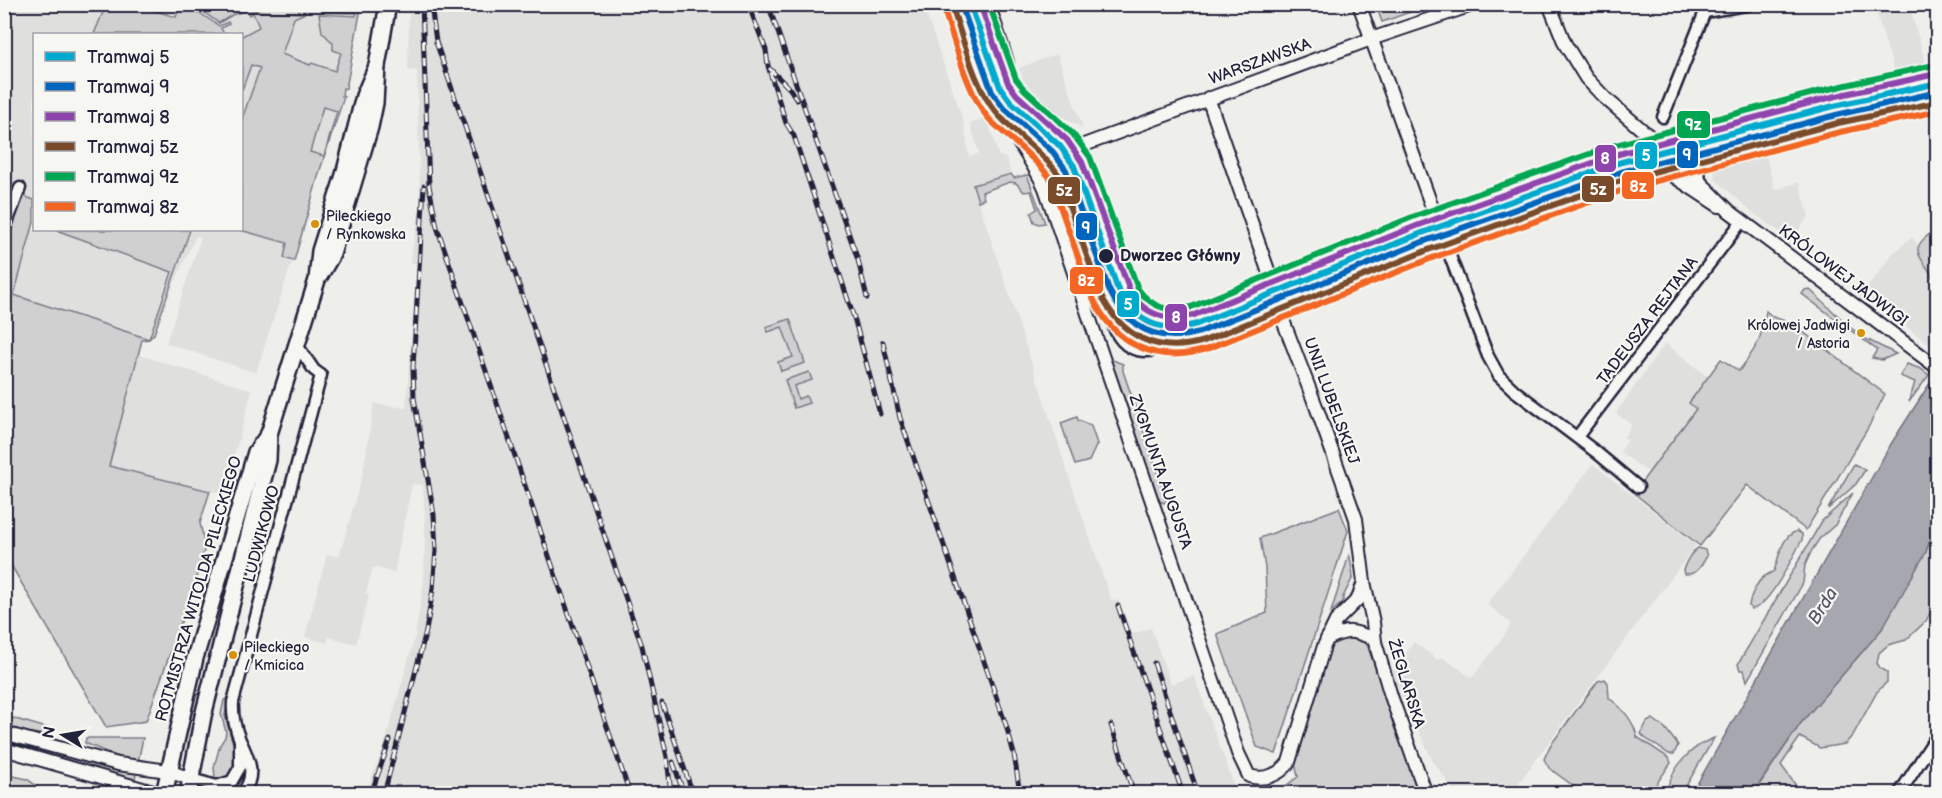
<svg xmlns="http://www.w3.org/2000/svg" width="1942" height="798" font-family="'Balsamiq Sans',sans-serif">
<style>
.built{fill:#dfdfde}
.green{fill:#d0d0d1;stroke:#797986;stroke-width:1.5;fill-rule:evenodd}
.water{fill:#a7a7af;stroke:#727281;stroke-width:1.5}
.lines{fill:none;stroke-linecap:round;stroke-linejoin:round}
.minor-casing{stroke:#22223b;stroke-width:15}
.tertiary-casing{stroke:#22223b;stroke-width:16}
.primary-casing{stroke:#22223b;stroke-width:20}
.minor{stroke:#f6f6f2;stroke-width:10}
.tertiary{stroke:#f6f6f2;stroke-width:12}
.primary{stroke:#f6f6f2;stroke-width:15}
.rail-casing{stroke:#22223b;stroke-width:5}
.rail{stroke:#f6f6f2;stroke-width:3;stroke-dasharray:9;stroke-linecap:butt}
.tram-1-casing{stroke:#f6f6f2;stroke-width:10}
.tram-2-casing{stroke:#f6f6f2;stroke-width:10}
.tram-3-casing{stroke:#f6f6f2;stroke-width:10}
.tram-4-casing{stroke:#f6f6f2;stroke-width:10}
.tram-5-casing{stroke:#f6f6f2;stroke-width:10}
.tram-6-casing{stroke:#f6f6f2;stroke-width:10}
.tram-1{stroke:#00a9ce;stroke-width:6}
.tram-2{stroke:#0065bd;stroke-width:6}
.tram-3{stroke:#8e44ad;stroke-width:6}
.tram-4{stroke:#7a4b2a;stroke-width:6}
.tram-5{stroke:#00a651;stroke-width:6}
.tram-6{stroke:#f26522;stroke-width:6}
.bus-dot{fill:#d79209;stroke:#f6f6f2;stroke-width:2}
.stop-dot{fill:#22223b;stroke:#f6f6f2;stroke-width:2}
.labels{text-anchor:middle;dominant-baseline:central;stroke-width:4.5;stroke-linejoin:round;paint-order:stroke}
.bus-label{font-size:14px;fill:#22223b;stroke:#f6f6f2;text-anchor:start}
.street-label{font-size:16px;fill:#22223b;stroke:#f6f6f2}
.stop-label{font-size:16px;font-weight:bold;fill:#22223b;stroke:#f6f6f2;text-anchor:start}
.water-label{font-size:18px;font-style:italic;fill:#575769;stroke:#f6f6f2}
.line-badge{stroke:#f6f6f2;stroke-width:2}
.badge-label{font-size:16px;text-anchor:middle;font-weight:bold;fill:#fff}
</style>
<rect width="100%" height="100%" fill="#eeeeeb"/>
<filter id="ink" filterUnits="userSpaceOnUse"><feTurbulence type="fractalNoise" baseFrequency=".0167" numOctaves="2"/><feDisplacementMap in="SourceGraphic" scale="12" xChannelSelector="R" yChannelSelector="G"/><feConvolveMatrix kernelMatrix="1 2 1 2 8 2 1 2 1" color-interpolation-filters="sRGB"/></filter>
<g filter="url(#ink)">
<g class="built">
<polygon points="4,5 359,5 342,96 294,261 292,261 256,373 166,343 201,237 196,236 149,339 14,295 34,217 34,230 242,230 242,34 34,34 34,200 5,189"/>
<polygon points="409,5 923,5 964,123 969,157 979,153 970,124 987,118 999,156 1006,158 1011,174 973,185 1076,498 1111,599 1120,602 1132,634 1151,628 1171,684 1194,676 1237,793 366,793 384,746 415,636 424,580 425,521 423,485 412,484 394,573 373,567 366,593 369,595 356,644 329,637 327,643 305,637 327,554 339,557 363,473 374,404 406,408 417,264 410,262 420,208 417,71 408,70"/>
<polygon points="1874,5 1909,5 1928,70 1896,77"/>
<polygon points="1057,54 1075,106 1083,128 1030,99 1019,68"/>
<polygon points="1762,142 1775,190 1799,182 1809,216 1791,240 1752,212 1716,180 1712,163 1712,159 1716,155"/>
<polygon points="1912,237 1937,270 1936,349 1862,294 1894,252"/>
<polygon points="1665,343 1708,377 1689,402 1696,408 1649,473 1620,452 1628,440 1624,437 1632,425 1616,413"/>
<polygon points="139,355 252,390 237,446 220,493 109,467"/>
<polygon points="1593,464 1696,545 1511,793 1455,793 1433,761 1391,673 1414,642 1439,661 1442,657 1472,678 1504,636 1511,624 1487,604"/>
</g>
<g class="green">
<polygon points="106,5 136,5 176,17 180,7 201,14 219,26 228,22 229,24 221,28 224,34 94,34"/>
<polygon points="180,5 255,4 255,5 253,8 232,15 219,23 202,11"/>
<path d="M336,5H351L361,8L346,89L343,88L342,96L344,97L320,170L294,261L284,258L287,243L240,230L242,119L260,68L251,65L242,90V36L259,27L253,13L249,15L248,13L252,11L305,13L294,18L282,54L310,65L312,63L335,71L341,53L333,50V43L322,32L319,14L356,16L357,13L326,12L327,8L334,10ZM323,107L337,111L324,156L310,152Z"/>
<path d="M965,5H968L998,88L1011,105L1037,128L1031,134C1024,126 1015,118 1009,109C987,77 977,40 965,5Z"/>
<polygon points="1376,5 1405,5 1405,9 1413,6 1413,11 1382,22"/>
<polygon points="1011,174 1014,178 1027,175 1045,223 1039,224 1034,222 1031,213 1037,209 1031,191 1024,192 1016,183 1010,182 982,192 984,199 978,201 973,185"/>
<polygon points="4,189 34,200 34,222 14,295 149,339 172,272 56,230 190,230 154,334 149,339 142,340 109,466 210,491 200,523 205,547 196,580 146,721 106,727 5,555 4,247 19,207 5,237"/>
<path d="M1937,231H1938L1937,291C1935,285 1933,278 1930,272C1923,261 1910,250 1925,238C1929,234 1932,232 1937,231Z"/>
<polygon points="1809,289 1851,328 1868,340 1896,354 1882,360 1872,358 1877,350 1802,294 1805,290"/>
<path d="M1766,311L1773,317L1791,323L1885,394L1868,428L1806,530L1747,485L1700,546L1635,494L1638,487L1696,409L1689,403L1721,359L1739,371C1757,347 1761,341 1766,311Z"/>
<polygon points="790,319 805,363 781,371 778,362 793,357 782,327 768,332 766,327"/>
<path d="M1146,325L1167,331L1193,328C1172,337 1151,352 1129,341L1137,329L1142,344L1150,341Z"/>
<polygon points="1110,359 1123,364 1123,371 1167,499 1164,503 1159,501"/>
<polygon points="1907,364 1921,369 1929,375 1909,402 1915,382 1900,376"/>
<polygon points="809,372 812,380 794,386 798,399 806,396 809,403 794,408 785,380"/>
<polygon points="1077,417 1078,420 1091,426 1097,444 1089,461 1075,465 1061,423"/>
<polygon points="1854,464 1865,470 1856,484 1828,509"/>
<polygon points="1853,493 1835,525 1820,538 1812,550 1805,565 1803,583 1747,681 1744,670 1740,670 1738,664 1822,521"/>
<polygon points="1339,508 1348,531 1276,754 1257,747 1217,634 1267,613 1265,568 1260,538"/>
<polygon points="1937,517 1937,574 1933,586 1934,595 1932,609 1926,621 1906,640 1888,645 1879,653 1877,663 1880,668 1887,672 1887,682 1877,692 1853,735 1845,744 1820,748 1800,737 1781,765 1797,787 1797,793 1753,794 1801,723 1926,552"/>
<path d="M1797,531L1802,534V540C1793,556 1769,607 1752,609L1749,606C1750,597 1757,581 1765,576C1768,574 1771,573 1774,571C1779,558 1781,536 1797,531Z"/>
<path d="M1698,548L1705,550L1707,556C1700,567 1698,575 1684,574L1683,570C1686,562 1691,552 1698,548Z"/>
<polygon points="1349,555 1350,557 1353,577 1343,597 1343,602 1331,612"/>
<polygon points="1348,637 1359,639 1366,642 1420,793 1274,794 1298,777 1294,759 1330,647 1337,640"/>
<path d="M1605,679L1608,683L1609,698C1621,707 1634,721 1637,737L1669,758L1671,763L1650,793H1583L1549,768L1544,759L1550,746L1598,681Z"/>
<path d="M229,697L225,716L237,757C236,770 228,780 215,779L214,767L220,745L225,737L226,732L221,714L224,700Z"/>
<polygon points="5,716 54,730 52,735 30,733 5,726"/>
<polygon points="1653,719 1665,728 1678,745 1674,754 1669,754 1645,738 1641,734 1647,722"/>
<polygon points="86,738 143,738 138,762 123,759 85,743"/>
<path d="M1714,738L1682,793H1666C1672,767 1690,747 1714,738Z"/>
<polygon points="4,739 136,773 135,780 33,750 5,743"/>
<polygon points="4,774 27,779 46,793 5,793"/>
</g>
<polygon class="water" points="1937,377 1937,517 1926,552 1882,629 1801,723 1753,793 1692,793 1891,444 1930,383 1933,383"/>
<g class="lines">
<defs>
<g id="minor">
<polyline points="989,4 1008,63"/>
<polyline points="1705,12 1751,4"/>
<polyline points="1663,117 1708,4"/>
<polyline points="1668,153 1938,90"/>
<path d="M1057,155L1060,169L1115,330C1123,347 1137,354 1155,350L1276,302"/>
<path d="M1700,180C1698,166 1699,155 1708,143"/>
<polyline points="4,231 20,188"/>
<polyline points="1442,235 1488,356 1499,376 1515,391 1596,452 1638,487"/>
<polyline points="1577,437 1742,221"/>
<polyline points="191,779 217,786 232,781 240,767 240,742"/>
<path d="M242,794C257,775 249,758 240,740C235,728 232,715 233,702L321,375L314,370L297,345"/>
<polyline points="1899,794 1938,734"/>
</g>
<g id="tertiary">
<path d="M956,4C967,35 975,68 990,96C1007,128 1030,155 1045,188L1238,753L1249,776C1264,781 1280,775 1289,762L1324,646L1336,621L1358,599L1364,582"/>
<polyline points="1359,4 1442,235"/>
<polyline points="1549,4 1565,44 1586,78 1605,98 1683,165 1729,211 1938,368"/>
<polyline points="1208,98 1270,276 1276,302 1317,409 1356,519 1364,582 1373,622 1375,642 1391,696 1426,794"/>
<polyline points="1004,118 1017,124 1043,150 1057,155"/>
<polyline points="1641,163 1657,165 1719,206"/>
<polyline points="1040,177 1045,163 1057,155 1371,39 1475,4"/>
<path d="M1276,302C1405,247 1536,198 1668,153"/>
<path d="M1327,639C1348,629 1353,630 1374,639"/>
<polyline points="4,733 118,764 168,771 191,779"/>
<polyline points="4,749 160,794"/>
</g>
<g id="primary">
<polyline points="320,275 332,254 370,127 375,103 377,66 388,4"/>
<polyline points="164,794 195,658 256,452 269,434"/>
<polyline points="188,794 203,716 268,460 269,434 317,280 320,251 344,175 364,96 377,66"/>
</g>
</defs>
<use href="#minor" class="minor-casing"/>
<use href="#tertiary" class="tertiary-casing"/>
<use href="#primary" class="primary-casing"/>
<use href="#minor" class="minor"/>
<use href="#tertiary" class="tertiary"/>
<use href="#primary" class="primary"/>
<defs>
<g id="rail">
<polyline points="422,4 429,186 437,227 630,794"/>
<polyline points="431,4 436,42 642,646 667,757 671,794"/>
<polyline points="748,4 766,50 768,66 786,123 794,136 855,321 880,414"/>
<polyline points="768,4 858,260 867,298"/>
<polyline points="769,68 790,89 797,100"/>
<polyline points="883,342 900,418 1006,725 1014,754 1020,794"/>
<polyline points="1118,606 1183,794"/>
<polyline points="1154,663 1198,794"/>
<polyline points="662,703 693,794"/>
<polyline points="1111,725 1134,794"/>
<polyline points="673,762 684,794"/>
<polyline points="371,794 390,740"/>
<polyline points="384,794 426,631 433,589 436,550 434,515 414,398 413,367 424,186"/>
</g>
</defs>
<use href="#rail" class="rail-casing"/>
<use href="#rail" class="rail"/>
<defs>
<path id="tram-1" d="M970,4L1000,87L1010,101L1060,146L1074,166L1117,287C1135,322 1159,334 1197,324L1422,233L1618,163L1834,106L1938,83"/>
<path id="tram-2" d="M962,7L992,92L1004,108L1053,152L1066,170L1109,290C1128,329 1158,344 1200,332L1425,241L1621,172L1836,115L1938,92"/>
<path id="tram-3" d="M980,4L1008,83L1017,95L1067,140L1082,162L1131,294C1147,316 1168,322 1194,315L1419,225L1615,155L1832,97L1936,74"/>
<path id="tram-4" d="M953,10C964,41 975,88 996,112C1015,135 1041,150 1058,174L1100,293C1121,337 1157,355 1204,341L1428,250L1623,180L1838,123L1938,102"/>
<path id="tram-5" d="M989,4L1016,79L1024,89L1073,134L1090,157L1138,289C1152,308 1169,313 1191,307L1415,216L1612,146L1829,89L1934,65"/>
<path id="tram-6" d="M945,13C956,45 968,96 990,120C1010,140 1033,155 1050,178L1092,296C1114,345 1156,365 1207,349L1432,258L1626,189L1840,132L1938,111"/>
</defs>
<use href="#tram-1" class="tram-1-casing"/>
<use href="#tram-2" class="tram-2-casing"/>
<use href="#tram-3" class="tram-3-casing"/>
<use href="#tram-4" class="tram-4-casing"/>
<use href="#tram-5" class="tram-5-casing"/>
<use href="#tram-6" class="tram-6-casing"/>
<use href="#tram-1" class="tram-1"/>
<use href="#tram-2" class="tram-2"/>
<use href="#tram-3" class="tram-3"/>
<use href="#tram-4" class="tram-4"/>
<use href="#tram-5" class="tram-5"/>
<use href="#tram-6" class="tram-6"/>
</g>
</g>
<g class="bus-dot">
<circle cx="315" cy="224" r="5"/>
<circle cx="1861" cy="333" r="5"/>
<circle cx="233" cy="655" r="5"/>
</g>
<circle class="stop-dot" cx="1106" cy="256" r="8"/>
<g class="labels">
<g class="bus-label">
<text x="326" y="216">Pileckiego<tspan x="326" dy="18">/ Rynkowska</tspan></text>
<text x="1850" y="325" text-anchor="end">Królowej Jadwigi<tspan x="1850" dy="18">/ Astoria</tspan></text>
<text x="244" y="647">Pileckiego<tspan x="244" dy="18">/ Kmicica</tspan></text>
</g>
<g class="street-label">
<text transform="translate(1260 62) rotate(-20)">WARSZAWSKA</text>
<text transform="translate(1843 276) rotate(37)">KRÓLOWEJ JADWIGI</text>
<text transform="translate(1648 321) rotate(-53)">TADEUSZA REJTANA</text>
<text transform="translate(1331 401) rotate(70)">UNII LUBELSKIEJ</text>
<text transform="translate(1160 472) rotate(71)">ZYGMUNTA AUGUSTA</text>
<text transform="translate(262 534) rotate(-75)">LUDWIKOWO</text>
<text transform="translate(199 589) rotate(-74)">ROTMISTRZA WITOLDA PILECKIEGO</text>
<text transform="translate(1406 684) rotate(73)">ŻEGLARSKA</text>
</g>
<g class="stop-label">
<text x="1120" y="256">Dworzec Główny</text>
</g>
<g class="water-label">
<text transform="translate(1823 606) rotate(-58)">Brda</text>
</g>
</g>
<g class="line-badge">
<rect x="1676" y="110" width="35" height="29" rx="6" fill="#00a651"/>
<rect x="1676" y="140" width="23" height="29" rx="6" fill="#0065bd"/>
<rect x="1634" y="141" width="24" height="29" rx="6" fill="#00a9ce"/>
<rect x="1594" y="144" width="23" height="29" rx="6" fill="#8e44ad"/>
<rect x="1621" y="171" width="34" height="29" rx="6" fill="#f26522"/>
<rect x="1581" y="175" width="34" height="28" rx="6" fill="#7a4b2a"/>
<rect x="1047" y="176" width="34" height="29" rx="6" fill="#7a4b2a"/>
<rect x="1075" y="212" width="23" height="29" rx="6" fill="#0065bd"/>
<rect x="1069" y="266" width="35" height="29" rx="6" fill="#f26522"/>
<rect x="1116" y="290" width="24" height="28" rx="6" fill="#00a9ce"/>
<rect x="1164" y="303" width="24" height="29" rx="6" fill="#8e44ad"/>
</g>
<g class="badge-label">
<text x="1693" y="130">9z</text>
<text x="1687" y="160">9</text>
<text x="1646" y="161">5</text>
<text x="1605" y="164">8</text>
<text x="1638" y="192">8z</text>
<text x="1598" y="195">5z</text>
<text x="1064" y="196">5z</text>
<text x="1086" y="233">9</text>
<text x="1086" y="286">8z</text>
<text x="1128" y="310">5</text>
<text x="1176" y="323">8</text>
</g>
<rect width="1942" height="798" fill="none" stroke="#f6f6f2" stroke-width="24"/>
<rect x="12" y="12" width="1918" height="774" fill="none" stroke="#22223b" stroke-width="2" filter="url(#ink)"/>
<rect x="33" y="33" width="210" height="198" fill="#f6f6f2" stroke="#a1a1a9" stroke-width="1.5"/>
<rect x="45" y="52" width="30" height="9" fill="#00a9ce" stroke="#a1a1a9" stroke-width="1.5"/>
<text x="87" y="63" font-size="18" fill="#22223b">Tramwaj 5</text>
<rect x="45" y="82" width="30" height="9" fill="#0065bd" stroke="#a1a1a9" stroke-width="1.5"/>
<text x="87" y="93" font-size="18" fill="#22223b">Tramwaj 9</text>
<rect x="45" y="112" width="30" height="9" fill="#8e44ad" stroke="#a1a1a9" stroke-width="1.5"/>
<text x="87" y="123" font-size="18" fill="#22223b">Tramwaj 8</text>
<rect x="45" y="142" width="30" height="9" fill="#7a4b2a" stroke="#a1a1a9" stroke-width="1.5"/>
<text x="87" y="153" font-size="18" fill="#22223b">Tramwaj 5z</text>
<rect x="45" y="172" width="30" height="9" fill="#00a651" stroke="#a1a1a9" stroke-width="1.5"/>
<text x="87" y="183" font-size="18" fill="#22223b">Tramwaj 9z</text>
<rect x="45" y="202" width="30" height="9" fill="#f26522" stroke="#a1a1a9" stroke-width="1.5"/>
<text x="87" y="213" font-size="18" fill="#22223b">Tramwaj 8z</text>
<g transform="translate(63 735) rotate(281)" stroke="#f6f6f2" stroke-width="4.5" paint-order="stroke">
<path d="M0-4.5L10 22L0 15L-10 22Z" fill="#22223b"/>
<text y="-9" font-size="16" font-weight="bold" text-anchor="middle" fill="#22223b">N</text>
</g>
</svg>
